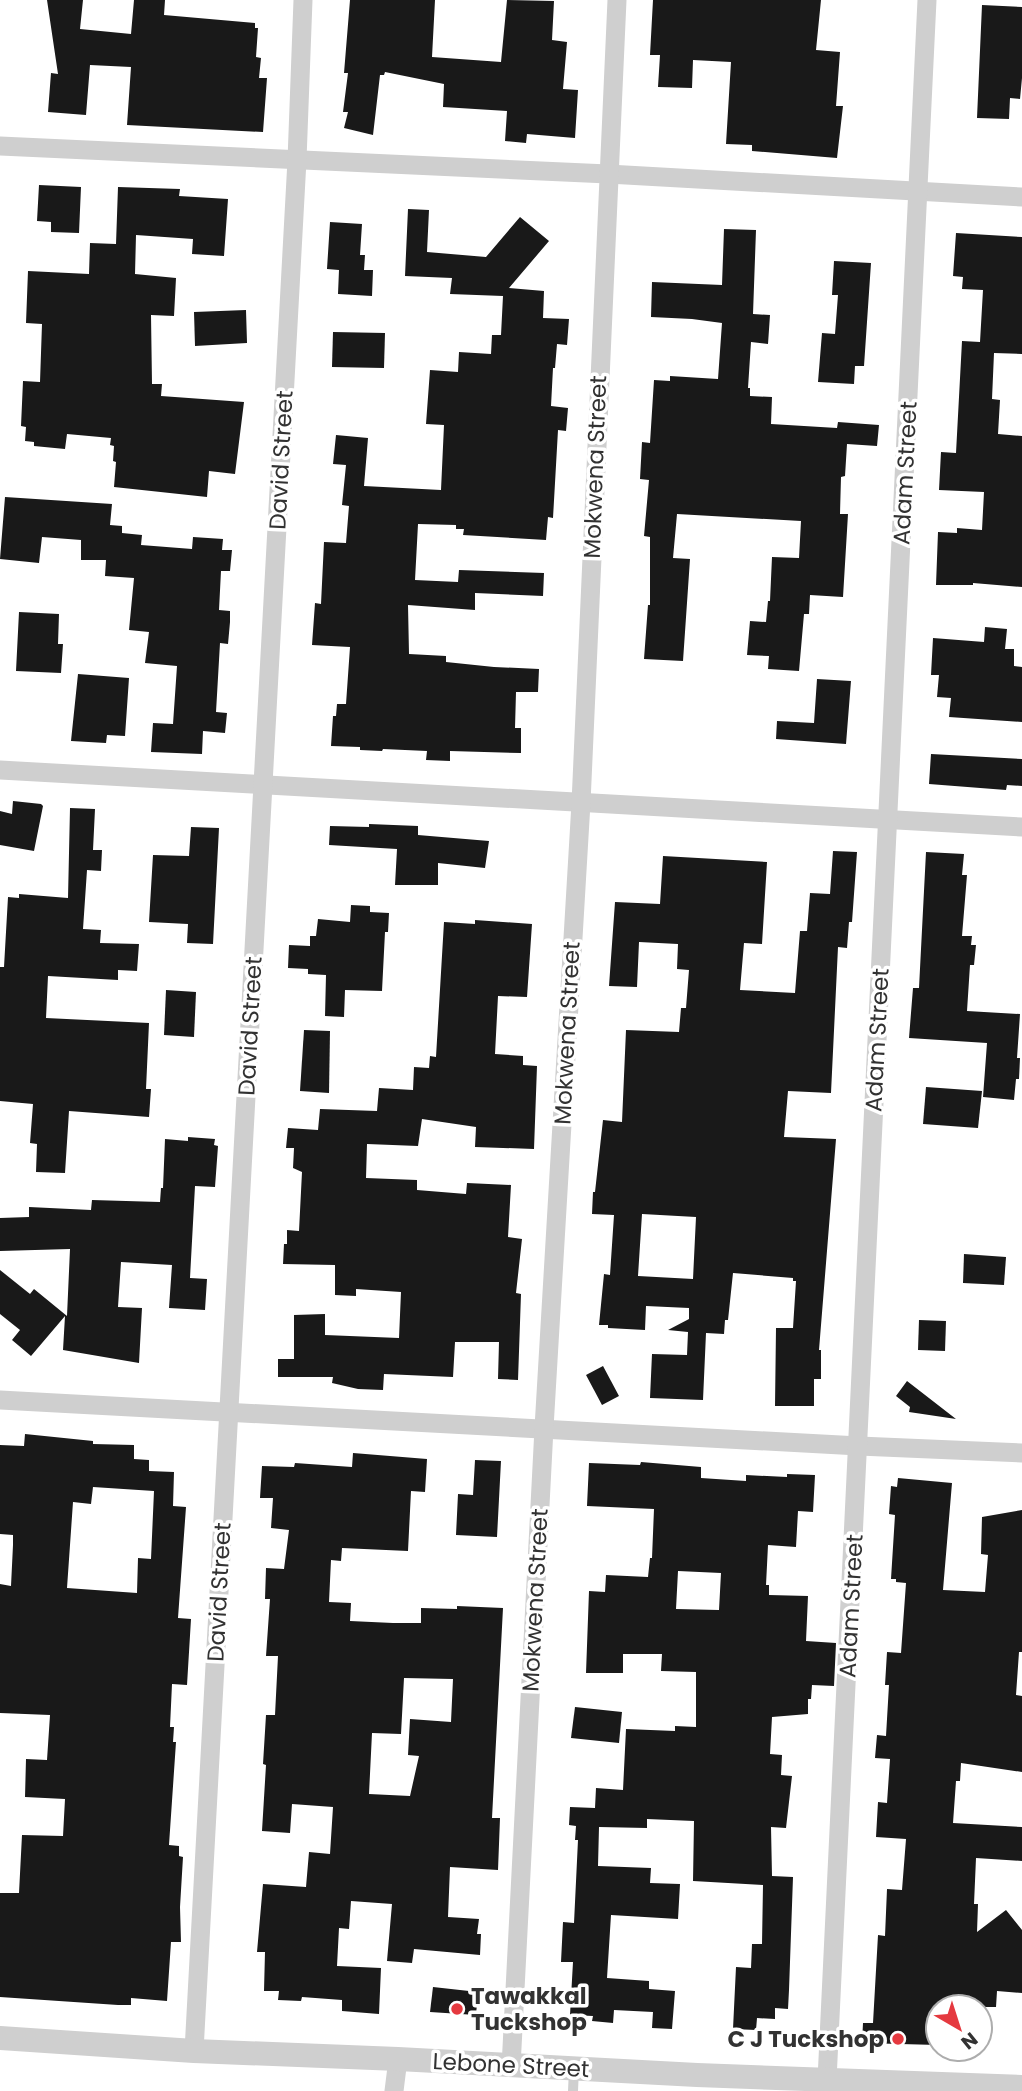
<svg xmlns="http://www.w3.org/2000/svg" width="1022" height="2091" font-family="Poppins,sans-serif">
<style>
.building{fill:#191919;fill-rule:evenodd}
.lines{fill:none;stroke-linecap:round;stroke-linejoin:round}
.service{stroke:#cfcfcf;stroke-width:10}
.minor{stroke:#cfcfcf;stroke-width:19}
.tertiary{stroke:#cfcfcf;stroke-width:24}
.poi-dot{fill:#e5393f;stroke:#fff;stroke-width:2.5}
.labels{text-anchor:middle;dominant-baseline:central;stroke-width:7;stroke-linejoin:round;paint-order:stroke}
.street-label{font-size:23px;fill:#323232;stroke:#fff}
.poi-label{font-size:23px;font-weight:bold;fill:#323232;stroke:#fff;text-anchor:start}
</style>
<rect width="100%" height="100%" fill="#fff"/>
<g class="building">
<polygon points="47,0 83,0 80,29 131,34 134,0 165,0 164,15 255,23 255,28 258,28 256,57 261,58 259,78 267,78 263,132 127,125 131,67 90,65 86,115 48,112 51,73 58,74"/>
<polygon points="350,0 435,0 432,57 501,62 507,0 554,1 552,40 567,42 563,89 578,90 575,138 527,134 526,143 505,141 507,111 443,107 444,84 385,72 384,75 380,75 373,135 344,128 348,112 343,112 348,73 344,73"/>
<polygon points="653,0 821,0 816,50 840,52 836,106 843,106 837,158 752,151 752,145 726,144 731,62 693,60 692,88 658,87 660,55 650,55"/>
<polygon points="982,5 1022,7 1022,78 1020,99 1010,98 1009,119 977,118"/>
<polygon points="39,185 81,187 79,233 51,232 51,222 37,221"/>
<polygon points="118,187 180,189 179,196 228,199 224,256 192,254 193,239 136,235 135,274 176,278 174,316 151,315 152,384 162,384 161,396 244,402 235,474 209,471 207,497 114,487 116,462 113,461 114,446 110,445 111,438 67,434 65,449 34,446 34,442 25,441 26,427 21,426 23,381 40,382 42,324 26,323 28,271 89,274 90,243 116,244"/>
<polygon points="408,209 429,210 427,252 486,257 520,217 549,241 509,288 544,291 543,318 569,319 567,345 557,344 555,368 553,368 551,406 568,408 566,431 558,430 553,518 548,517 546,540 463,535 464,529 456,529 456,525 418,524 415,580 458,582 459,570 544,573 543,596 475,593 475,610 408,605 409,654 446,656 446,662 494,667 539,669 538,692 516,692 515,728 521,728 521,753 450,751 450,761 426,760 427,751 383,749 382,751 360,750 360,747 331,746 333,716 336,716 337,704 346,704 350,647 312,645 315,603 321,604 324,542 346,543 349,506 342,505 346,465 333,464 336,435 368,438 364,486 441,490 444,425 426,424 430,370 458,372 459,352 491,354 492,335 501,335 503,296 450,294 452,278 405,276"/>
<polygon points="330,222 362,224 360,255 365,255 364,270 373,270 372,296 338,294 339,270 327,269"/>
<polygon points="724,229 756,230 753,314 770,315 768,344 751,342 748,388 750,388 750,396 772,397 771,424 837,428 838,422 879,425 877,446 847,444 845,476 841,477 840,514 848,514 843,597 810,595 809,614 804,614 799,671 768,669 769,656 747,655 750,621 766,622 768,601 770,601 772,557 799,558 801,521 677,514 673,558 690,559 683,661 644,659 648,605 650,605 650,537 644,536 649,480 640,479 642,442 650,443 654,380 670,381 670,376 718,379 722,323 692,319 651,317 652,282 722,285"/>
<polygon points="956,233 1022,237 1022,354 994,353 992,399 1000,400 998,434 1022,436 1022,587 973,583 973,585 936,585 938,532 957,533 957,528 982,530 984,492 939,490 941,452 956,453 962,341 980,342 983,290 962,289 963,277 953,276"/>
<polygon points="834,261 871,263 864,366 855,366 854,384 818,382 822,333 835,334 838,295 832,295"/>
<polygon points="246,310 247,343 195,346 194,312"/>
<polygon points="333,332 385,333 384,368 332,367"/>
<polygon points="5,497 112,504 110,525 122,526 122,533 142,535 141,545 192,549 193,537 223,539 222,550 232,550 230,571 221,571 219,610 230,611 230,622 228,644 220,643 216,712 227,713 225,733 203,731 202,754 151,752 153,723 173,724 177,666 145,663 149,632 129,630 134,578 105,576 106,560 81,560 81,540 42,537 39,563 0,559"/>
<polygon points="19,612 59,614 58,644 63,644 61,673 16,671"/>
<polygon points="985,627 1007,629 1005,649 1014,649 1014,666 1022,667 1022,722 949,717 951,698 937,697 939,675 931,675 933,638 984,642"/>
<polygon points="78,674 129,678 125,736 107,735 106,743 71,741"/>
<polygon points="817,679 851,681 846,744 776,739 777,721 814,723"/>
<polygon points="931,754 1022,759 1022,786 1007,785 1006,790 929,784"/>
<polygon points="13,801 41,804 43,806 34,851 0,845 0,811 12,814"/>
<polygon points="70,808 95,809 93,850 102,850 101,871 87,870 83,929 101,930 100,943 139,944 137,971 118,970 118,980 48,976 46,1018 149,1023 146,1089 151,1089 149,1117 69,1111 65,1173 36,1172 37,1144 30,1143 33,1104 0,1101 0,967 4,967 8,897 19,898 19,894 68,898"/>
<polygon points="369,824 418,826 418,835 489,841 485,868 438,863 438,885 395,885 397,849 329,845 330,826 369,827"/>
<polygon points="191,827 219,828 213,944 187,943 188,924 149,922 153,855 189,856"/>
<path d="M833,851L857,852L852,922H849L847,948L838,947L831,1093L788,1091L784,1137L836,1139L819,1350H821V1379H814V1406H775L776,1328H793L796,1281H793V1278L733,1273L728,1320H725L724,1334L706,1333L703,1400L650,1398L652,1354L687,1355L688,1332L668,1330L689,1319V1308L646,1306L645,1330L608,1328V1325H599L604,1274L610,1275L614,1215L592,1214L593,1192H595L603,1120L622,1122L626,1030L679,1032L681,1008H686L689,970L677,969L678,944L639,942L637,987L609,986L615,902L660,904L663,856L767,862L762,944L744,943L740,990L795,993L800,931H807L810,893L830,894ZM642,1214L696,1217L693,1279L638,1276Z"/>
<polygon points="926,852 964,854 962,875 967,875 962,936 972,936 971,945 976,945 974,965 970,965 967,1011 1020,1014 1017,1058 1020,1058 1019,1079 1016,1079 1014,1100 983,1097 987,1043 909,1038 913,988 919,988"/>
<polygon points="351,905 370,906 370,912 389,913 388,932 385,932 382,991 345,990 344,1017 325,1016 326,975 308,974 308,969 288,968 289,945 310,946 310,936 316,936 318,919 350,922"/>
<polygon points="475,920 532,924 527,997 498,996 495,1054 523,1056 523,1065 537,1066 534,1149 475,1147 476,1127 422,1119 418,1146 367,1144 366,1178 417,1180 417,1190 466,1194 467,1183 511,1185 508,1237 522,1239 516,1293 521,1294 518,1380 498,1379 499,1342 455,1342 453,1377 384,1374 383,1390 358,1389 332,1383 333,1377 278,1377 278,1359 294,1359 294,1315 325,1314 325,1335 399,1338 401,1292 356,1289 356,1296 335,1295 335,1265 283,1264 284,1244 287,1244 287,1230 299,1231 302,1172 293,1168 294,1148 286,1148 288,1128 318,1130 320,1109 377,1111 379,1088 413,1090 414,1067 429,1068 430,1056 436,1057 444,922 475,924"/>
<polygon points="166,990 196,992 194,1037 164,1035"/>
<polygon points="304,1030 330,1031 329,1093 300,1091"/>
<polygon points="926,1087 982,1091 978,1128 923,1124"/>
<polygon points="188,1137 215,1139 214,1145 218,1146 215,1187 195,1186 190,1278 207,1279 205,1310 169,1308 172,1265 121,1262 118,1307 142,1308 139,1363 63,1350 65,1316 31,1356 12,1340 20,1330 0,1314 0,1270 30,1294 34,1289 67,1316 70,1249 0,1251 0,1218 29,1217 29,1207 91,1210 92,1200 160,1202 161,1188 163,1188 165,1139 188,1141"/>
<polygon points="964,1254 1006,1257 1004,1285 963,1283"/>
<polygon points="919,1320 946,1321 945,1351 918,1350"/>
<polygon points="603,1366 619,1396 602,1405 586,1375"/>
<polygon points="907,1381 956,1419 909,1412 910,1407 896,1396"/>
<path d="M25,1434L93,1441V1444L134,1445V1459L149,1460V1471L174,1472L173,1506L186,1507L178,1618L191,1619L187,1685L172,1684L170,1727H174L173,1742H176L169,1845L179,1846V1856L183,1857L180,1907L181,1942H171L167,2001L131,1998V2005H118L0,1997V1893H19L22,1835L63,1836L65,1799L25,1797L26,1759L47,1760L50,1715L0,1713V1584L11,1586L13,1545V1535L0,1534V1445L24,1446ZM93,1487L154,1491L151,1559L138,1558L137,1593L67,1588L73,1502L91,1504Z"/>
<path d="M353,1453L427,1459L425,1492L411,1491L408,1551L342,1548L341,1561L331,1560L329,1602L351,1603L350,1621L393,1623H421V1608L457,1609V1606L503,1608L492,1818H500L498,1870L450,1867L448,1917L479,1919L477,1934H481L480,1955L414,1949L412,1963L387,1961L392,1904L351,1901L349,1929L339,1928L337,1966L381,1968L379,2014L342,2011V2000L302,1997L301,2001L278,2000L279,1991H264L265,1952H257L263,1884L306,1887L309,1852L330,1854L333,1807L292,1804L290,1833L262,1831L266,1765L263,1764L266,1715H275L278,1656H266L270,1599H265L266,1568L284,1569L289,1530L271,1528L273,1498H260L262,1466L294,1467L295,1463L352,1467ZM404,1678L453,1679L451,1722L410,1719L408,1755L419,1756L410,1796L369,1794L372,1733L401,1734Z"/>
<polygon points="475,1460 501,1461 497,1537 456,1535 458,1494 473,1495"/>
<path d="M641,1462L701,1467V1478L746,1481V1475L787,1477V1474L815,1475L813,1512L798,1511L796,1547L768,1545L766,1585H769V1595L808,1596L806,1641L836,1643L834,1686L812,1685L811,1699H808V1714L772,1717L770,1754L782,1755L781,1775L792,1776L786,1828L771,1827L772,1876L793,1877L789,1990L788,2009L775,2008V2019L757,2018L756,2030L733,2029L736,1967L751,1968L752,1944H762L763,1885L693,1881L694,1821L647,1819V1828L599,1827L598,1866L651,1868L650,1883L680,1884L678,1919L611,1915L607,1978L649,1981V1989L675,1991L672,2029L652,2028L653,2012L614,2010L613,2023L592,2021L593,2016L570,2015L573,1962H561L563,1922L574,1923L578,1840H575L576,1826L569,1825L570,1807L595,1808L596,1788L623,1790L626,1729L675,1731V1726L696,1727V1672L661,1671L662,1654H623V1673H586L589,1591L605,1592L606,1575L648,1577L650,1558H652L654,1509L587,1506L589,1463L640,1465ZM678,1571L721,1573L719,1610L676,1609Z"/>
<polygon points="898,1478 952,1483 943,1590 985,1592 988,1555 981,1554 982,1517 1022,1510 1022,1652 1019,1652 1016,1695 1022,1696 1022,1772 961,1763 960,1781 956,1781 953,1823 1022,1827 1022,1861 976,1858 974,1904 978,1904 977,1932 1006,1910 1022,1930 1022,1993 997,1991 996,2007 938,2007 938,2045 862,2043 863,2023 873,2023 878,1935 885,1936 887,1889 902,1890 906,1839 876,1837 878,1802 887,1803 890,1759 875,1758 877,1735 886,1736 889,1685 885,1685 887,1652 901,1653 906,1583 896,1582 896,1579 891,1579 895,1515 889,1514 891,1486 897,1487"/>
<polygon points="575,1707 622,1712 619,1743 571,1738"/>
<polygon points="433,1987 478,1992 476,2015 430,2012"/>
</g>
<g class="lines">
<polyline class="service" points="573,2091 574,2069"/>
<g class="minor">
<polyline points="0,146 608,174 1022,197"/>
<polyline points="0,770 1022,827"/>
<polyline points="0,1400 859,1446 1022,1453"/>
<polyline points="194,2051 297,160 303,0"/>
<polyline points="511,2067 544,1428 581,803 617,0"/>
<polyline points="827,2080 927,0"/>
<polyline points="394,2091 398,2059"/>
</g>
<polyline class="tertiary" points="0,2038 194,2051 398,2059 697,2075 1022,2087"/>
</g>
<g class="poi-dot">
<circle cx="457" cy="2009" r="7"/>
<circle cx="898" cy="2039" r="7"/>
</g>
<g class="labels">
<g class="street-label">
<text transform="translate(281 460) rotate(-87)">David Street</text>
<text transform="translate(595 467) rotate(-88)">Mokwena Street</text>
<text transform="translate(905 473) rotate(-87)">Adam Street</text>
<text transform="translate(250 1026) rotate(-87)">David Street</text>
<text transform="translate(567 1033) rotate(-87)">Mokwena Street</text>
<text transform="translate(877 1040) rotate(-87)">Adam Street</text>
<text transform="translate(219 1592) rotate(-87)">David Street</text>
<text transform="translate(535 1600) rotate(-87)">Mokwena Street</text>
<text transform="translate(851 1606) rotate(-87)">Adam Street</text>
<text transform="translate(511 2065) rotate(3)">Lebone Street</text>
</g>
<g class="poi-label">
<text x="471" y="1996">Tawakkal<tspan x="471" dy="26">Tuckshop</tspan></text>
<text x="884" y="2039" text-anchor="end">C J Tuckshop</text>
</g>
</g>
<g transform="translate(959 2028) rotate(141)"><circle r="33" fill="#ffffff" stroke="#adadad" stroke-width="2"/>
<path d="M0-5L12 26L0 18L-12 26Z" fill="#e5393f"/>
<text y="-10" font-size="19" font-weight="bold" text-anchor="middle" fill="#323232">N</text>
</g>
</svg>
